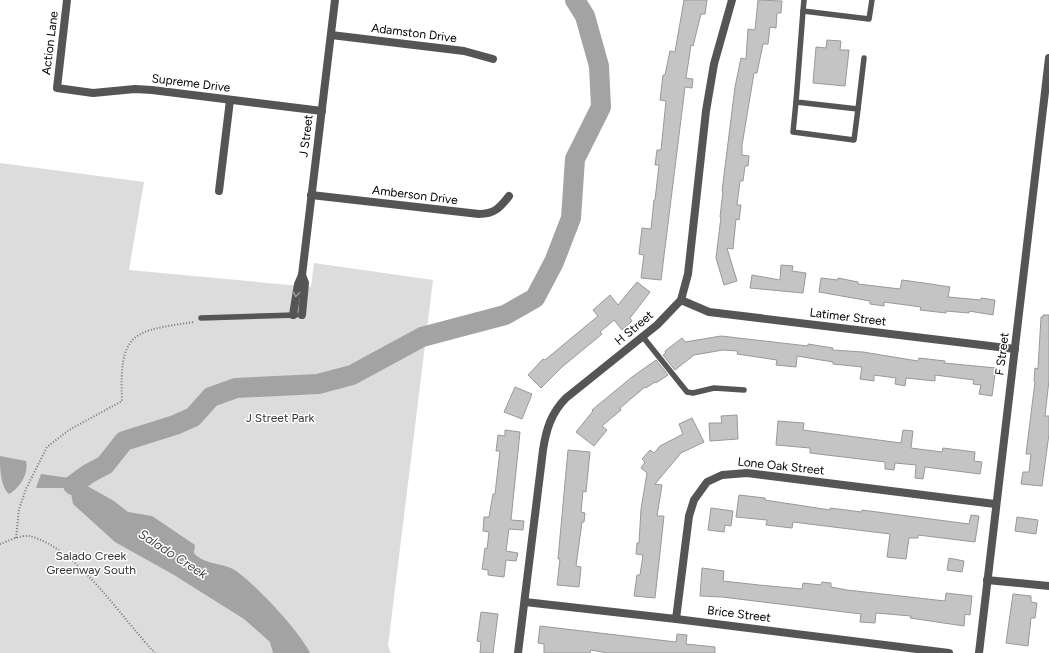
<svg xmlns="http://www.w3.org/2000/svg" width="1049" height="653" font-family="Figtree,sans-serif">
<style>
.green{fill:#dcdcdc}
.water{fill:#a3a3a3}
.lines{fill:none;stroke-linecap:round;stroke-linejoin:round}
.river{stroke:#a3a3a3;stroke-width:20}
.building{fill:#c4c4c4;stroke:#999}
.path{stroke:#777;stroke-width:2;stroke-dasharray:1 2;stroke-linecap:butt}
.lane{stroke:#555;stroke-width:5.5}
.street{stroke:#555;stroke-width:8}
.oneway{stroke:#999}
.labels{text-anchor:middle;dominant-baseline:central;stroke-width:3;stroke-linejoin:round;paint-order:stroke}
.street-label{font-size:12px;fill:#000;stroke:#fff}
.park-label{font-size:12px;fill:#333;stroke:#fff}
.water-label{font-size:13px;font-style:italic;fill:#444;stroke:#fff}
</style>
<rect width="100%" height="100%" fill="#fff"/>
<polygon class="green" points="0,163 144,182 129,270 311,287 314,263 433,280 388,646 391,653 0,653"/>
<g class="water">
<path d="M0,456L26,461C29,473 20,488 9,494C0,486 0,467 0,456Z"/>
<path d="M41,474L69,478L89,487L114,501L128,512L152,516L195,545L194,553C203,564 221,563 233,569C252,580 301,633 310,653H273L270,642L244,619L174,575L115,542L73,504L71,493L65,488H36Z"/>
</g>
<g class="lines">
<polyline class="river" points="73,485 88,474 105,465 124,441 175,425 193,417 211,397 236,388 318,384 352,375 422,337 505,315 535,298 554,262 571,218 575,159 601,107 599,66 585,16 575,0"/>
</g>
<g class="building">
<polygon points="684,0 707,0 705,14 701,14 693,46 691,45 686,78 693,79 692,88 685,87 661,280 641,278 644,255 639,254 642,228 651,229 654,200 655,200 659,165 655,165 657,150 661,150 666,101 660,100 663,75 665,75 670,51 675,52"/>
<polygon points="758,0 782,1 781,13 777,13 776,28 770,27 768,44 763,44 757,73 754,73 742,145 742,155 749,156 748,166 745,166 743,181 740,181 737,205 741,205 739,220 736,219 733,249 727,248 737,281 724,285 716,258 721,217 720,217 723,191 722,191 735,87 741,58 746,59 748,29 755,30"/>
<polygon points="827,40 841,41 840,50 849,50 845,86 813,83 816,47 826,48"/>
<polygon points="781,265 793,266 792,271 806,273 803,293 750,288 752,275 780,280"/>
<polygon points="821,278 838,280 838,278 858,282 858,284 900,289 902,280 924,283 950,287 948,297 981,300 981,298 995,300 993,315 969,311 969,313 946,311 946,313 920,310 921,307 884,302 884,306 870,304 870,301 819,292"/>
<polygon points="637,282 650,292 630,318 632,321 622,330 614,320 600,332 602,334 562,367 541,388 528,375 543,359 545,360 598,316 593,310 610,295 618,305"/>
<polygon points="1043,315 1049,315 1049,380 1045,416 1049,416 1049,434 1042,486 1021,484 1023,472 1029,472 1031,454 1026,454 1035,382 1034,381 1035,368 1038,369 1041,317 1043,317"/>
<polygon points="721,336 808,346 808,344 833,348 832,350 863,352 918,361 919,358 945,361 944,363 996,368 992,396 979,394 981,385 973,384 974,380 935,375 935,381 906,378 905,386 895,384 896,378 874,375 874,381 860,379 862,367 833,364 833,362 797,356 796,367 776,365 777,360 737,354 738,351 723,350 694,355 675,370 663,355 666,353 665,351 682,338 685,342"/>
<polygon points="656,360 668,375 656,383 655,382 646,388 645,387 620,408 621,410 602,426 607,430 594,446 576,432 593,411 592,410 632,377"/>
<polygon points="515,387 532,394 522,419 504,412"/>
<polygon points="737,415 738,439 710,441 709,423 722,423 721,416"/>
<polygon points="692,418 704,442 681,453 655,484 662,485 657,516 664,516 655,598 634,596 637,575 640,575 643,555 636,554 637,543 639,543 641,509 647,473 641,468 645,462 642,459 650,450 654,453 660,446 683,434 679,424"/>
<polygon points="778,421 804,423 803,430 901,443 903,430 913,431 911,448 942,452 943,448 975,452 974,461 982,462 980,474 925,467 923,479 915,478 916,465 895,463 894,470 885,469 885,462 810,453 810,448 776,445"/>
<polygon points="505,430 520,432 511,520 524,521 523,530 509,529 506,551 518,553 516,561 506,560 504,577 488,575 488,570 482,569 485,548 487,549 489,532 483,531 484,517 489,517 493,494 495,494 500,451 496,451 498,435 505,436"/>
<polygon points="568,450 590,452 586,492 583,491 581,512 585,513 584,522 582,522 576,566 581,567 579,587 557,585 560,559 558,559"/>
<polygon points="739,495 765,498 765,500 830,510 830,508 862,512 862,510 969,524 971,515 979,516 975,542 918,535 918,538 909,538 906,559 887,557 890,534 793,522 792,528 766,525 767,520 736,517"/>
<polygon points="711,508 733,511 731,526 725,525 724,532 708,530"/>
<polygon points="1017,517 1038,520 1036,534 1015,531"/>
<polygon points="949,558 964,561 962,572 947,570"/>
<polygon points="702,568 724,571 723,581 759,585 802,589 803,583 821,585 822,582 831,583 831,587 847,590 945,601 946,593 972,596 970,615 965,614 964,626 910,618 911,616 876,613 875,623 860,622 861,614 722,597 700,596"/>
<polygon points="1013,594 1031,596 1031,602 1037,603 1035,618 1031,618 1028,646 1006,643"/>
<polygon points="481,612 498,614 493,653 480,653 481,642 477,641"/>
<polygon points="540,626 676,642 677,634 687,635 686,644 715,647 715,653 608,653 591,650 590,653 544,653 544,644 538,643"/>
</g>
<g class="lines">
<g class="path">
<path d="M16,538L19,509L26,489L47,447L69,430L122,401C119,332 132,331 194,322"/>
<path d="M0,544C8,541 20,535 29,536C77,547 122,619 155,653"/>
</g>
<g class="lane">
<polyline points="804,0 803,11 869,19 872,0"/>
<polyline points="803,11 796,102 858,109 864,58"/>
<polyline points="796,102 793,132 854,140 858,109"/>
<polyline points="201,318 296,315"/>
<polyline points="643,337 687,392 693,393 714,388 744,390"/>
</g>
<g class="street">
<polyline points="67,0 57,88 93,93 135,89 152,90 322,111"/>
<polyline points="331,35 464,51 493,59"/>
<polyline points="219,191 230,100"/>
<path d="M311,195L479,214C494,214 500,208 509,196"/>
<polyline points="681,300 709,312 1015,349"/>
<polyline points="293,315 298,284 302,275 335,0"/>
<polyline points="302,315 305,283 302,275"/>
<polyline points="987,580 1049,586"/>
<polyline points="525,602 676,619 949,653"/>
<polyline points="676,619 689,516 694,500 707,482 722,475 747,473 995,504"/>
<path d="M518,653L543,450C546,430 551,413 566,398L657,325L681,300L688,274L706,111L714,64L732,0"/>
<polyline points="979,653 1049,58"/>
</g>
</g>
<defs><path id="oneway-chevron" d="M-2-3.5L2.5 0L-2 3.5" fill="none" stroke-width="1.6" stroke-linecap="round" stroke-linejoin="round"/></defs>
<use class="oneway" href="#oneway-chevron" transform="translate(296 294) rotate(98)"/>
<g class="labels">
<g class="street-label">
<text transform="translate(414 33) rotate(7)">Adamston Drive</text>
<text transform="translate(50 43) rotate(-83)">Action Lane</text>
<text transform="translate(191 83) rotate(7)">Supreme Drive</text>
<text transform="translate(306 136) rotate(-83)">J Street</text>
<text transform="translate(415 195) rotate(7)">Amberson Drive</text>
<text transform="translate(848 317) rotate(7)">Latimer Street</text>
<text transform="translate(634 328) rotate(-40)">H Street</text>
<text transform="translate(1002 354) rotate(-83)">F Street</text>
<text transform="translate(781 466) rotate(6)">Lone Oak Street</text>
<text transform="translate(739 614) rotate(7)">Brice Street</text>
</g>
<g class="park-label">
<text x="280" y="418">J Street Park</text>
<text x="91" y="556">Salado Creek<tspan x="91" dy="14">Greenway South</tspan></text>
</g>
<g class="water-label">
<text transform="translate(173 554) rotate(33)">Salado Creek</text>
</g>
</g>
</svg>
